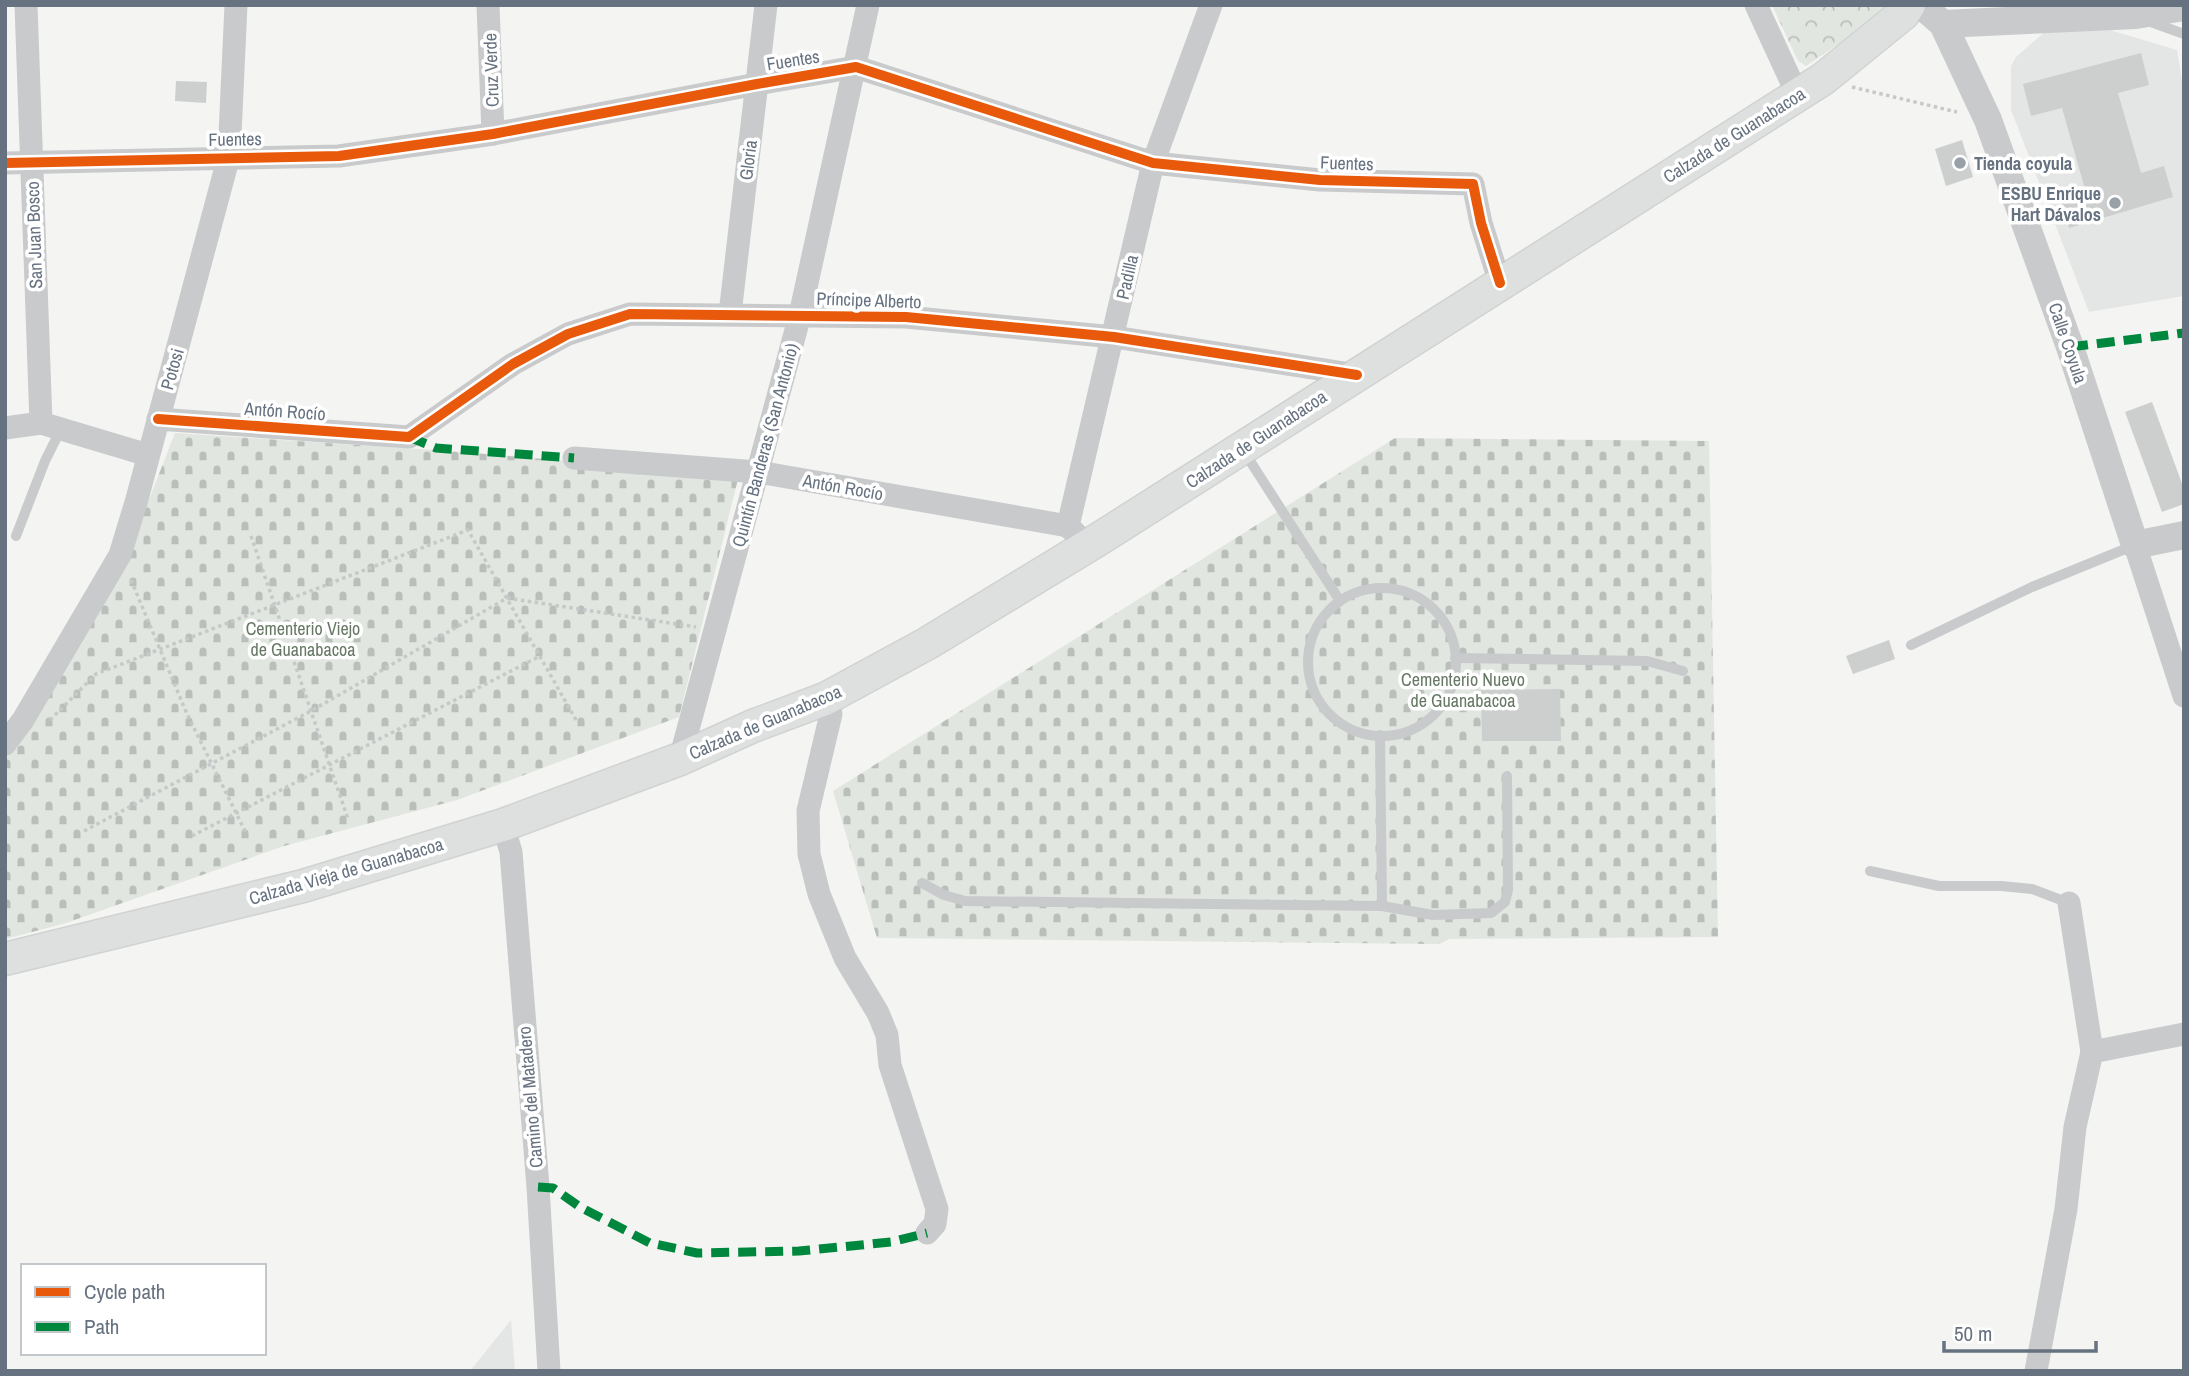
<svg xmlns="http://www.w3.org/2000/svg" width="2189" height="1376" font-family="'Archivo Narrow',sans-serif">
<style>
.built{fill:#e4e6e6}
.cemetery{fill:url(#cemetery-stones)}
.park{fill:url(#park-crowns)}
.building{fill:#cdcece}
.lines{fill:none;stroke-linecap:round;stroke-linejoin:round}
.secondary-casing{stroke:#d1d2d2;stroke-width:35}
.path{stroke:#c7c8c8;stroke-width:3.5;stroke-dasharray:3.5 3.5;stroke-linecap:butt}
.service{stroke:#c9cacb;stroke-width:10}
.minor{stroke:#c9cacb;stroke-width:23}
.tertiary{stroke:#c9cacb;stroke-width:28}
.secondary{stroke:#dedfdf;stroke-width:32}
.quiet{stroke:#00873e;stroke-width:9;stroke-dasharray:18 9;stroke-linecap:butt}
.cycleway-casing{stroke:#fff;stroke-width:15}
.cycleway{stroke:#e8590c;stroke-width:10}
.poi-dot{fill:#98a0a8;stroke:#fff;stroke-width:2.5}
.labels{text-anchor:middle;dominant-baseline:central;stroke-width:7;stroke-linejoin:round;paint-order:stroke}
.street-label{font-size:18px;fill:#677280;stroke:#fff}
.poi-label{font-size:18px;font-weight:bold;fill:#677280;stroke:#fff;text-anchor:start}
.park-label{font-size:18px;fill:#677865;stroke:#fff}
</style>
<defs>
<pattern id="cemetery-stones" width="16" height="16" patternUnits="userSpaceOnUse" patternTransform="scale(1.75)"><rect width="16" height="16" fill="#e2e6e1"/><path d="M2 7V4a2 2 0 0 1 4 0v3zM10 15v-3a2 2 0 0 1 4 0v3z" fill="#bbbfbc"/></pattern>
<pattern id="park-crowns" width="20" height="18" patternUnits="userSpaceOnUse" patternTransform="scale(1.75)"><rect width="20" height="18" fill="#e2e6e1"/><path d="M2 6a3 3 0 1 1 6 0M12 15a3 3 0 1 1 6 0" fill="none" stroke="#bbbfbc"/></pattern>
</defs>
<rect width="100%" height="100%" fill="#f4f4f3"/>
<g class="built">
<polygon points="2093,25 2177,50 2184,93 2184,296 2089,312 2011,110 2011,66 2016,57 2047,30"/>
<polygon points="511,1320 515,1371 470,1371"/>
</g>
<g class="cemetery">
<polygon points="175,433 449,451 739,475 679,717 457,800 284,846 63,924 5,939 5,760 123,558 150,497"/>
<polygon points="1395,438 1709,441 1718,937 1449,939 1440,944 877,938 833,791"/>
</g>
<polygon class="park" points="1772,5 1886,5 1871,22 1806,66 1798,61"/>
<g class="building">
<polygon points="2141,53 2149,85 2118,93 2141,173 2164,166 2173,197 2069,228 2060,197 2085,189 2062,108 2031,116 2023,84"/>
<polygon points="176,81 207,82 206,103 175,101"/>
<polygon points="1962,140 1973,177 1946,186 1935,149"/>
<polygon points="2152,402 2184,489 2184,504 2162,512 2125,412"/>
<polygon points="1889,640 1895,659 1853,674 1846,656"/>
<polygon points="1560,689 1561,741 1482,741 1481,690"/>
</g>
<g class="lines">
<defs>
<polyline id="secondary" points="5,959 303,886 503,825 680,759 753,726 825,699 928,643 1099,539 1823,79 1903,14 1909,5"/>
</defs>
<use href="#secondary" class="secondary-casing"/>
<g class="path">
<polyline points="1852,87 1957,112"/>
<polyline points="251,536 348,819"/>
<polyline points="131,580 187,714 246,833"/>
<polyline points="50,720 96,674 468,530 576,720"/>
<polyline points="84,831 311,711 507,598 696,627"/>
<polyline points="192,836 540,656"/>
</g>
<g class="service">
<polyline points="2148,21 2184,34"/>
<polyline points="1243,450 1340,601"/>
<polyline points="16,536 45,461 61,429"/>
<circle cx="1382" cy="662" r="74"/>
<polyline points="1911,645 2032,587 2135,545"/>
<polyline points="1455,658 1647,661 1683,671"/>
<polyline points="1870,871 1939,886 2001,886 2032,889 2069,903"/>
<polyline points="922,883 944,895 965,901 1382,906 1380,735"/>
<polyline points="1382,906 1433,915 1491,913 1505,902 1508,890 1507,776"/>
</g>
<g class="minor">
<polyline points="26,5 41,423"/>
<polyline points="488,5 493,134"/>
<polyline points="1756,5 1798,96"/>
<polyline points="5,163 339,156 493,134 757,84 856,67 1153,163 1320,180 1473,184 1481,223 1500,283"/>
<polyline points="730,314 766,5"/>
<polyline points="158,419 409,437 513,364 568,334 630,314 906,317 1114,337 1357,375"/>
<polyline points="5,428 41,423 148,455"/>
<polyline points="574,458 758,472 1068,526"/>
<polyline points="2135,545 2184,696"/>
<polyline points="1088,546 1068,526 1153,163 1211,5"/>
<polyline points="825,699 831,714 808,811 809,854 819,894 845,958 878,1013 887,1035 890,1065 937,1209 935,1224 927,1233"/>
<polyline points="5,744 23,720 120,555 137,499 229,156 236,5"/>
<polyline points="680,759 800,315 868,5"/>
<polyline points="503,825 511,852 538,1187 549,1371"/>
<polyline points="2092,1052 2184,1034"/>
<polyline points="2036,1371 2066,1209 2075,1127 2092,1052 2069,903"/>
</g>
<g class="tertiary">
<polyline points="1921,5 1943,24 1988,120 2070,347 2135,545 2184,535"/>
<polyline points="1943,24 2136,15 2184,7"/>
</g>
<use href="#secondary" class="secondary"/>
<g class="quiet">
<polyline points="2070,347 2184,333"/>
<polyline points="409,437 436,448 574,458"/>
<polyline points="538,1187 553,1188 580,1207 650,1243 697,1253 799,1251 891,1242 927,1233"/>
</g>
<defs>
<g id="cycleway">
<polyline points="5,163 339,156 493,134 757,84 856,67 1153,163 1320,180 1473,184 1481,223 1500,283"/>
<polyline points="158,419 409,437 513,364 568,334 630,314 906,317 1114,337 1357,375"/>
</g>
</defs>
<use href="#cycleway" class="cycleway-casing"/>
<use href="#cycleway" class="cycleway"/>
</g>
<g class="poi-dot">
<circle cx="1960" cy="163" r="7"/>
<circle cx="2115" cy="203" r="7"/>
</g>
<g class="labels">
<g class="street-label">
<text transform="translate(793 60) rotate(-9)">Fuentes</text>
<text transform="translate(491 70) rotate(-92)">Cruz Verde</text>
<text transform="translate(1734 135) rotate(-32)">Calzada de Guanabacoa</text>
<text transform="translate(235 139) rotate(-1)">Fuentes</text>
<text transform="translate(748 160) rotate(-83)">Gloria</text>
<text transform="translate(1347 163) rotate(2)">Fuentes</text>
<text transform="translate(34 235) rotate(-92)">San Juan Bosco</text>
<text transform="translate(1127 277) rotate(-77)">Padilla</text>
<text transform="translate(869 300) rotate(2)">Príncipe Alberto</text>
<text transform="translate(2068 343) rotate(71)">Calle Coyula</text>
<text transform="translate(172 369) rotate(-74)">Potosi</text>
<text transform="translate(285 411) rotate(4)">Antón Rocío</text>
<text transform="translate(1256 439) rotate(-33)">Calzada de Guanabacoa</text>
<text transform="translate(765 445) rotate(-75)">Quintín Banderas (San Antonio)</text>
<text transform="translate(843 487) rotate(10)">Antón Rocío</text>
<text transform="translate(765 722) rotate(-23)">Calzada de Guanabacoa</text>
<text transform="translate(346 871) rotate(-16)">Calzada Vieja de Guanabacoa</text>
<text transform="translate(530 1097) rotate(-95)">Camino del Matadero</text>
</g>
<g class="poi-label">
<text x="1974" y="163">Tienda coyula</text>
<text x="2101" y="193" text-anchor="end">ESBU Enrique<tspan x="2101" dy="21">Hart Dávalos</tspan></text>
</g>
<g class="park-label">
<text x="303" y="628">Cementerio Viejo<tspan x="303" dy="21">de Guanabacoa</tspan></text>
<text x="1463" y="679">Cementerio Nuevo<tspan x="1463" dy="21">de Guanabacoa</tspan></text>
</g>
</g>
<rect width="2189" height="1376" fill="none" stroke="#677280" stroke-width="14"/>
<rect x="21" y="1264" width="245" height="91" fill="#ffffff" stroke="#c2c7cc" stroke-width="2"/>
<rect x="35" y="1287" width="35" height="10" fill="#e8590c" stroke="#c2c7cc" stroke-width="2"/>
<text x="84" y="1299" font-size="21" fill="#677280">Cycle path</text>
<rect x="35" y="1322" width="35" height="10" fill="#00873e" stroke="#c2c7cc" stroke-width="2"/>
<text x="84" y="1334" font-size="21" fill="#677280">Path</text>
<path d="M1944 1341v10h152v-10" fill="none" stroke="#677280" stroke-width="3.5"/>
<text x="1954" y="1341" font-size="21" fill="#677280" stroke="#ffffff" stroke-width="5" paint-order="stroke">50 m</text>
</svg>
